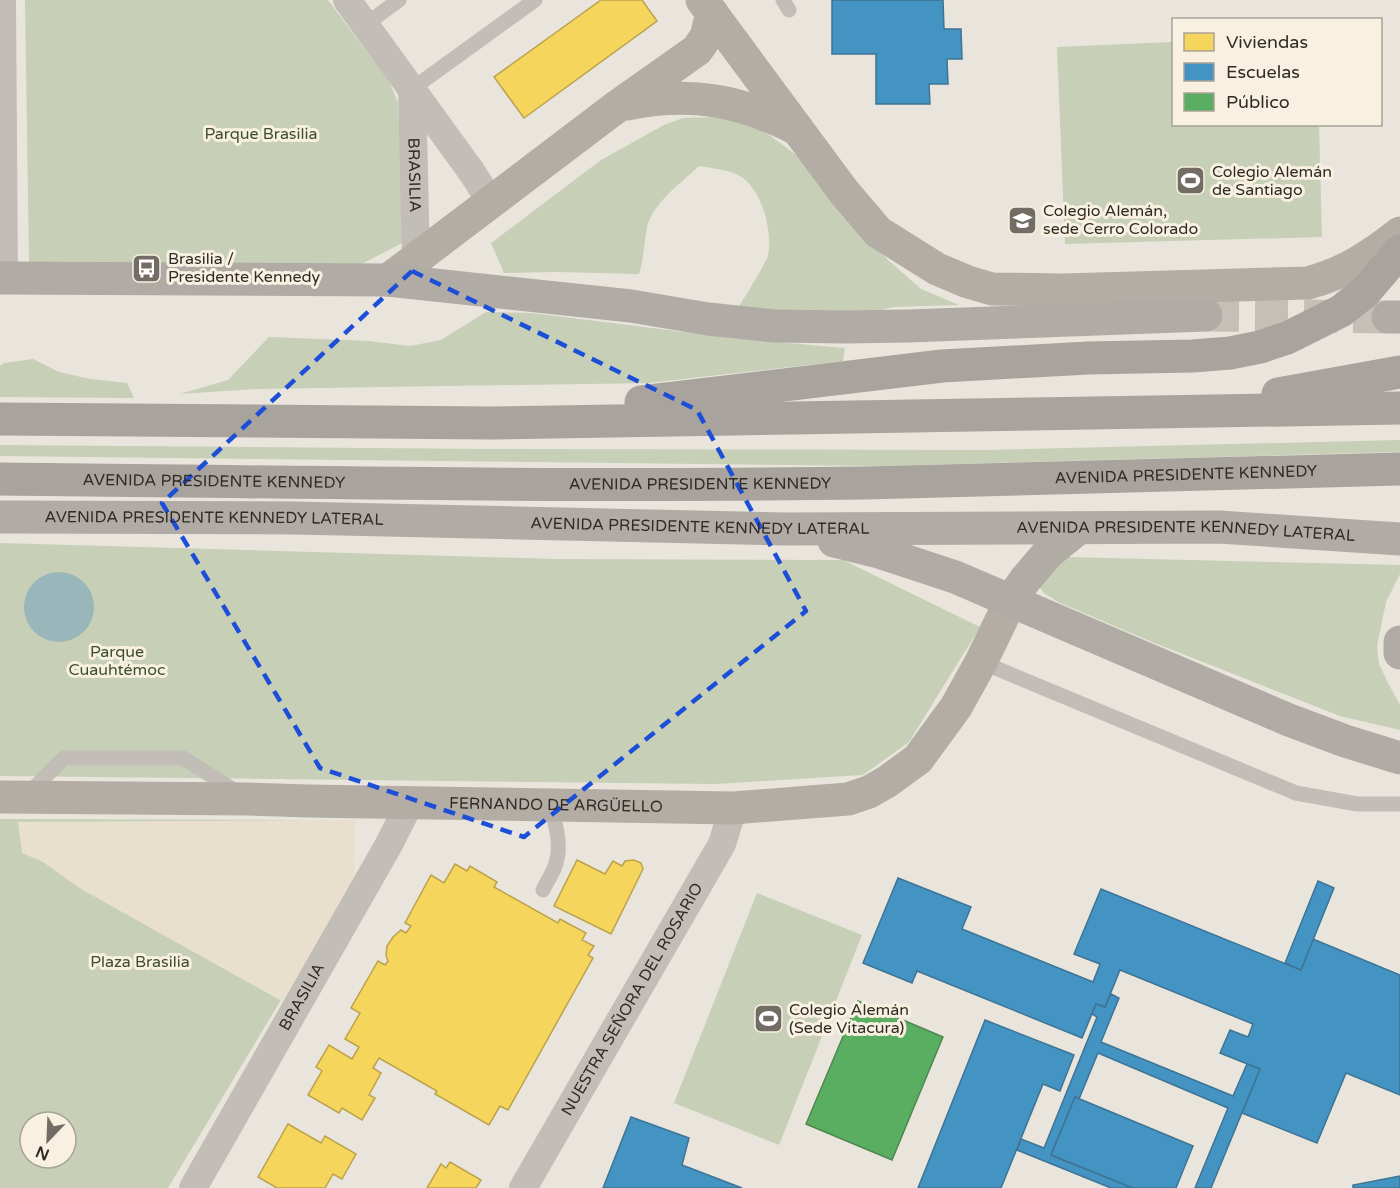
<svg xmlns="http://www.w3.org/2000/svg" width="1400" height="1188" font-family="'Varela Round',sans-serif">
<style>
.green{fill:#c7cfb7;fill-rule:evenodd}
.plaza{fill:#e8e0cc}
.water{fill:#99b6ba}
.homes{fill:#f6d55c;stroke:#bba24c;stroke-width:1.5}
.schools{fill:#4393c3;stroke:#3e7494;stroke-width:1.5}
.public{fill:#5aae61;stroke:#4e874f;stroke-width:1.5}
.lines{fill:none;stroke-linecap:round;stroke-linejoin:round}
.primary-tunnel{stroke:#c4c0b8;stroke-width:33;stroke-dasharray:33 16;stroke-linecap:butt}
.lane{stroke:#c2bdb6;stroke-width:15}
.street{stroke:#c2bdb6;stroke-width:28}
.secondary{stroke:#b3ada6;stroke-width:33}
.primary{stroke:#b1aba5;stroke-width:33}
.highway{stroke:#a8a39c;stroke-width:33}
.marked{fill:none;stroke:#1d4ed8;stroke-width:4.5;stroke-dasharray:12 8;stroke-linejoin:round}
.labels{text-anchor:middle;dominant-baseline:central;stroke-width:6;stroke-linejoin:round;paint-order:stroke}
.park-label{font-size:16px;fill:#3c4f2a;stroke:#f8f1e2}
.poi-label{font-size:16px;fill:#322b25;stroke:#f8f1e2;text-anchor:start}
.street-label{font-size:16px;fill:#322b25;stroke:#f8f1e2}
</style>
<rect width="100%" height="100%" fill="#e9e5dd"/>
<g class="green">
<polygon points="25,0 328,0 389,81 398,103 404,242 352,269 29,263"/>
<polygon points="1173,42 1174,124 1319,125 1322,237 1065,244 1057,47"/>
<path d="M716,117L757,126L803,160L850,218L888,260L921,289L959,305L893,307L859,316L738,308C746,295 754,282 762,268C763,264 767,260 768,256C773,232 762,189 740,176C730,170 711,168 699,166C682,182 653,203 647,227C644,243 644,259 639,274L556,272L504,273L491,243L601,160L664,125L683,118Z"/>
<polygon points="486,312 532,313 732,338 845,348 843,361 648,383 257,389 180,394 228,380 269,337 369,341 410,346 441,340"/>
<polygon points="33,359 59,372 90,379 127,383 134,398 0,397 0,366 4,363"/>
<polygon points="1400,440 1400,452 880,466 0,456 0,445 486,449 984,450"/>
<polygon points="0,543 556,559 843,560 980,627 909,742 863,775 715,784 0,776"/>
<polygon points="1067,557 1400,565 1400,574 1386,602 1377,646 1379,664 1388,683 1400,705 1400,730 1340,716 1152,642 1058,602 1044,593 1037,584"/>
<path d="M0,819L302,820L341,900L168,1188H0ZM30,1122H66V1158H30Z"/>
<polygon points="757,893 862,935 779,1145 674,1103"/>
</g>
<polygon class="plaza" points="355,820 354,886 287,1004 81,889 43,862 22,853 18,822"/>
<circle class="water" cx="59" cy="607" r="35"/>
<g class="homes">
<polygon points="601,0 642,0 657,21 524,118 494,77"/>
<polygon points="577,860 605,874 613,861 622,866 625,861 634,860 641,863 643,869 611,934 554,906"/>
<polygon points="455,864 467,871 470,866 497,882 494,887 558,923 560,919 586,933 582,940 594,946 588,955 593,958 508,1110 500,1106 489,1125 435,1094 437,1091 379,1058 373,1068 381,1073 369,1095 375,1098 362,1120 342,1108 339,1113 308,1095 322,1071 316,1067 329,1045 352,1059 359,1047 345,1039 360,1013 351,1008 378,961 385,965 388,961 386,955 387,946 393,937 401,930 406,933 411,926 405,923 431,875 444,883"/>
<polygon points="288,1124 321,1143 325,1136 356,1154 342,1179 333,1174 325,1188 277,1188 258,1177"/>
<polygon points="450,1162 481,1180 476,1188 427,1188 441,1164 446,1168"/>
</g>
<g class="schools">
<polygon points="832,0 943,0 944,29 961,29 962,59 947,59 948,84 929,84 930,104 876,104 876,54 832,54"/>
<polygon points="898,878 971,907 962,929 1093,982 1100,964 1074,954 1101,889 1301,970 1313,939 1400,975 1400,1095 1346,1073 1317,1143 1242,1113 1260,1069 1220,1053 1230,1030 1248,1037 1253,1024 1120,970 1105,1007 1096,1004 1082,1038 917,971 912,983 863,963"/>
<polygon points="1318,881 1334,888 1301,970 1285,963"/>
<polygon points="1111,994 1119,998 1101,1042 1233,1096 1247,1064 1260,1069 1211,1188 1195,1188 1228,1108 1098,1053 1079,1099 1075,1097 1051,1155 1133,1188 1111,1188 1017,1150 1021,1139 1044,1148 1097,1017 1092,1014 1096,1004 1105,1007"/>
<polygon points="985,1020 1074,1055 1060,1091 1043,1084 1001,1188 918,1188"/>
<polygon points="1075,1097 1193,1146 1176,1188 1133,1188 1051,1155"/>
<polygon points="631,1117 689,1138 682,1165 742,1188 603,1188"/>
<polygon points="1400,1176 1400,1188 1353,1188 1353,1185"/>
</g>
<polygon class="public" points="858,1001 943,1037 892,1160 806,1124"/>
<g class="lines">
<polyline class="primary-tunnel" points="1206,315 1388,317"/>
<g class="lane">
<polyline points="783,0 789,10"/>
<polyline points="365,25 399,0"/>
<polyline points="412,89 535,0"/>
<polyline points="981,662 1296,793 1357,804 1400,804"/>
<polyline points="28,794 64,758 183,758 237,792"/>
<path d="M543,890C547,881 554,872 556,863C562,844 555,824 551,805"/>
</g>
<g class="street">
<polyline points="2,0 4,278"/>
<polyline points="347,0 471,171 491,202"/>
<path id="s1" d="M412,89L416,259"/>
<path id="s2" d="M193,1188L388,846L410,803"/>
<path id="s3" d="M523,1188L722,844L733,808"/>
</g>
<g class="secondary">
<path d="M702,0L844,192L878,232L937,269L968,282L992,289L1063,290L1308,283C1345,273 1371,256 1400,233"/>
<path d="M627,104C691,91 739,100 797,129"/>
<polyline points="388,280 619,105 697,50 706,37 712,13"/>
<path id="s4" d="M0,797L248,799L308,801L733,808L848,799L869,792L888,781L918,759L956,707L981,662L1011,600"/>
</g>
<g class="primary">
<polyline points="0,278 388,280 631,306 708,319 774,326 845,327 909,326 1206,315"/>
<polyline points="1388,317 1400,317"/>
<path id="s5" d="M0,517L294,518L784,529L1219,527L1400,539"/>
<polyline points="834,541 879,552 955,577 1289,720 1345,741 1400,758"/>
<polyline points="1011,600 1025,580 1048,553 1079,528"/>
<polyline points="1400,642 1400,653"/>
</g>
<g class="highway">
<polyline points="1278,394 1400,372"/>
<polyline points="641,402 942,366 1088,358 1193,356 1230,353 1260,347 1287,338 1341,311 1365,292 1400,251"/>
<polyline points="0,419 491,423 1400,408"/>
<path id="s6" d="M0,479C288,482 577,487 865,483C1044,480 1222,473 1400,469"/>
</g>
</g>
<path class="marked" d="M412,271L697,410L806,611L524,837L320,768L162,503Z"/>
<defs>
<symbol id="stadium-square" viewBox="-11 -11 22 22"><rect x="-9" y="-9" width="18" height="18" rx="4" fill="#726c65" stroke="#f8f1e2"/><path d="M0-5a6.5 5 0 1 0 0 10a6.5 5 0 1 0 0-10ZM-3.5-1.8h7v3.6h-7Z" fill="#fff"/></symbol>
<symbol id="school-square" viewBox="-11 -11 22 22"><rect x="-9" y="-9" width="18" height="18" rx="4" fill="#726c65" stroke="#f8f1e2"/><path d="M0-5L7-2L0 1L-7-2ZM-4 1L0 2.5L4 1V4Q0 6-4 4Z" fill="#fff"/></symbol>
<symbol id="bus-square" viewBox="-11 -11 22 22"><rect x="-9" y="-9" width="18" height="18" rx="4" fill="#726c65" stroke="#f8f1e2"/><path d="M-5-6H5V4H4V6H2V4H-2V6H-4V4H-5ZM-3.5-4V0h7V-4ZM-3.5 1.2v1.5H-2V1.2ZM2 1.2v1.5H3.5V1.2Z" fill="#fff"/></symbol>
</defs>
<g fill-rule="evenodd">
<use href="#stadium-square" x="1174" y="164" width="33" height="33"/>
<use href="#school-square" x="1006" y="204" width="33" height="33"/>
<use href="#bus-square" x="130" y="252" width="33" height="33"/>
<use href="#stadium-square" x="752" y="1002" width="33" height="33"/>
</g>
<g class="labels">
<g class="park-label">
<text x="261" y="134">Parque Brasilia</text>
<text x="117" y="652">Parque<tspan x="117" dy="18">Cuauhtémoc</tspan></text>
<text x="140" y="962">Plaza Brasilia</text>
</g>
<g class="poi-label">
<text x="1212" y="172">Colegio Alemán<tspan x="1212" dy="18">de Santiago</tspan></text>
<text x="1043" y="211">Colegio Alemán,<tspan x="1043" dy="18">sede Cerro Colorado</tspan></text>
<text x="168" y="259">Brasilia /<tspan x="168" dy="18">Presidente Kennedy</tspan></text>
<text x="789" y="1010">Colegio Alemán<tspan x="789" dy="18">(Sede Vitacura)</tspan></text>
</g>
<g class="street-label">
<text stroke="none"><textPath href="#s1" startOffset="86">BRASILIA</textPath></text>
<text stroke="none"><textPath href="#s6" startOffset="1186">AVENIDA PRESIDENTE KENNEDY</textPath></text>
<text stroke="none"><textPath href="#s6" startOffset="214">AVENIDA PRESIDENTE KENNEDY</textPath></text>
<text stroke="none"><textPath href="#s6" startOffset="700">AVENIDA PRESIDENTE KENNEDY</textPath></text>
<text stroke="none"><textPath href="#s5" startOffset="214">AVENIDA PRESIDENTE KENNEDY LATERAL</textPath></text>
<text stroke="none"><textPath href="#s5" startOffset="700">AVENIDA PRESIDENTE KENNEDY LATERAL</textPath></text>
<text stroke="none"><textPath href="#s5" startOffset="1186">AVENIDA PRESIDENTE KENNEDY LATERAL</textPath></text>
<text stroke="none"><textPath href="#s4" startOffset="556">FERNANDO DE ARGÜELLO</textPath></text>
<text stroke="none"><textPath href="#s2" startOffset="220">BRASILIA</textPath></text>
<text stroke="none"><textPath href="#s3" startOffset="218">NUESTRA SEÑORA DEL ROSARIO</textPath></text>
</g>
</g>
<rect x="1172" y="18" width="210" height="108" fill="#f8f1e2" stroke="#a9a296" stroke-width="1.5"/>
<rect x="1184" y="33" width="30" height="18" fill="#f6d55c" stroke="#a9a296" stroke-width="1.5"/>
<text x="1226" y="48" font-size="18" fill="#322b25">Viviendas</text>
<rect x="1184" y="63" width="30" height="18" fill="#4393c3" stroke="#a9a296" stroke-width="1.5"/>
<text x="1226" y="78" font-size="18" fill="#322b25">Escuelas</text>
<rect x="1184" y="93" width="30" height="18" fill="#5aae61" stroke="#a9a296" stroke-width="1.5"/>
<text x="1226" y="108" font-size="18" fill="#322b25">Público</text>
<g transform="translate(48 1140) rotate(203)"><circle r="28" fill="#f8f1e2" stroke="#a9a296" stroke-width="1.5"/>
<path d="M0-4.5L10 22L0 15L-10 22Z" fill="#726c65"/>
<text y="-9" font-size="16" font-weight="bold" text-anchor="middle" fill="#322b25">N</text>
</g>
</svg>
